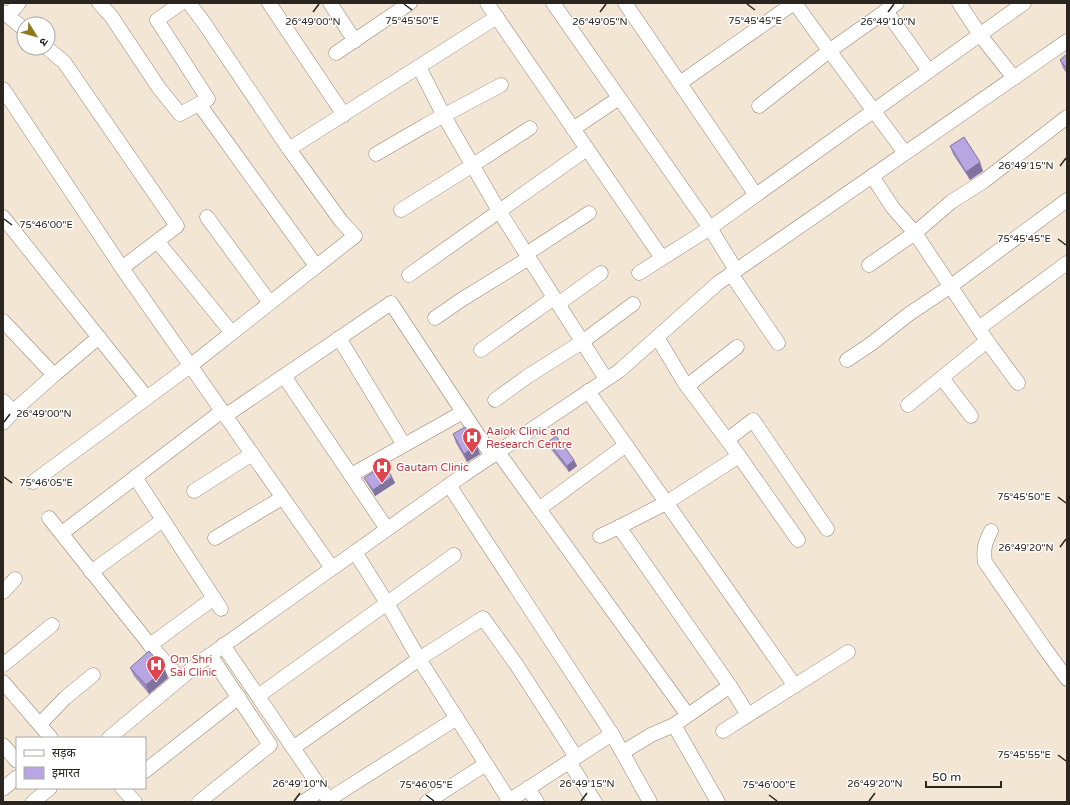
<svg xmlns="http://www.w3.org/2000/svg" width="1070" height="805" font-family="'Varela Round','Noto Sans Devanagari',sans-serif">
<style>
.lines{fill:none;stroke-linecap:round;stroke-linejoin:round}
.minor-casing{stroke:#918575;stroke-width:15}
.minor{stroke:#fff;stroke-width:14}
.wall{fill:#9d8fc2}
.shaded-wall{fill:#80749e}
.building{fill:#b7a6e1;stroke:#80749e}
.ticks{fill:none;stroke:#2a251f;stroke-width:1.5}
.labels{text-anchor:middle;dominant-baseline:central;stroke-width:3;stroke-linejoin:round;paint-order:stroke}
.health-label{font-size:11px;fill:#be3a42;stroke:#fff;text-anchor:start}
.ticks-label{font-size:10px;text-anchor:middle;fill:#2a251f;stroke:#fff;stroke-width:3;stroke-linejoin:round;paint-order:stroke}
</style>
<rect width="100%" height="100%" fill="#f3e6d5"/>
<g class="lines">
<defs>
<g id="minor">
<polyline points="99,3 111,16 159,88 180,114 208,99 157,20 181,3"/>
<polyline points="269,3 344,115"/>
<polyline points="330,3 355,41"/>
<polyline points="487,3 662,258"/>
<polyline points="553,3 710,228 736,270"/>
<polyline points="625,3 756,195"/>
<path d="M795,3C831,54 868,103 905,153"/>
<polyline points="959,3 980,35 1014,78"/>
<polyline points="886,11 929,71"/>
<polyline points="3,12 24,29"/>
<polyline points="8,16 19,3"/>
<polyline points="47,48 64,62 177,226 122,268"/>
<polyline points="336,53 410,3"/>
<polyline points="419,67 444,116 499,211 606,379"/>
<polyline points="680,83 794,3"/>
<polyline points="3,89 122,268 332,568"/>
<polyline points="199,104 316,266"/>
<polyline points="759,106 829,51 897,3"/>
<polyline points="573,129 619,98"/>
<polyline points="289,149 497,17"/>
<polyline points="376,154 426,125 501,85"/>
<polyline points="872,176 893,208 915,233 987,341 1018,383"/>
<polyline points="401,210 473,165 530,128"/>
<polyline points="3,217 147,398"/>
<polyline points="207,217 270,303"/>
<polyline points="162,247 232,333"/>
<polyline points="526,254 589,213"/>
<polyline points="869,265 915,233 951,202 984,181 1067,117"/>
<polyline points="639,273 710,228 1024,3"/>
<polyline points="731,274 778,343"/>
<polyline points="409,275 587,149"/>
<polyline points="558,304 601,273"/>
<polyline points="435,318 461,300 529,258"/>
<polyline points="3,321 54,375 99,337"/>
<polyline points="979,328 1067,263"/>
<polyline points="657,337 684,382 739,456 798,540"/>
<polyline points="339,338 404,445"/>
<polyline points="481,350 554,298"/>
<polyline points="847,360 871,344 909,314 951,286 1067,200"/>
<polyline points="284,376 387,529"/>
<polyline points="942,378 971,416"/>
<polyline points="687,386 737,347"/>
<polyline points="588,391 795,686"/>
<polyline points="495,400 528,376 582,342 633,304"/>
<polyline points="3,401 14,412"/>
<polyline points="908,405 987,341"/>
<polyline points="225,416 391,303 492,456"/>
<polyline points="3,423 17,408 54,375"/>
<polyline points="727,440 753,420 827,529"/>
<polyline points="498,452 687,714"/>
<polyline points="351,475 463,412"/>
<polyline points="135,477 221,609"/>
<polyline points="33,482 190,366 355,236 341,221 289,149 204,23 189,3"/>
<polyline points="449,485 612,734 650,802"/>
<polyline points="194,491 252,454"/>
<polyline points="539,509 626,445"/>
<polyline points="49,518 150,645 180,679"/>
<path d="M991,531C985,542 983,550 985,562L1043,646L1067,679"/>
<polyline points="62,533 222,411"/>
<polyline points="600,536 619,527"/>
<polyline points="215,538 282,498"/>
<polyline points="355,552 387,603 419,659 509,800"/>
<polyline points="91,572 163,520"/>
<polyline points="3,592 15,579"/>
<polyline points="150,645 214,598"/>
<polyline points="223,645 330,802"/>
<polyline points="3,665 52,625"/>
<polyline points="3,682 51,738"/>
<polyline points="730,686 748,715"/>
<polyline points="258,696 454,555"/>
<polyline points="40,724 65,698 93,675"/>
<polyline points="674,725 718,802"/>
<polyline points="723,731 848,652"/>
<polyline points="109,738 199,663 462,476 619,371 718,283 1067,41"/>
<polyline points="3,745 17,761"/>
<polyline points="293,748 419,659 483,618 516,664 576,757"/>
<polyline points="623,752 651,735 674,725 730,686 619,527 666,503 739,456"/>
<polyline points="569,762 595,802"/>
<polyline points="145,771 239,697"/>
<polyline points="122,788 135,802"/>
<polyline points="528,788 537,802"/>
<polyline points="3,789 17,777"/>
<polyline points="328,800 457,718"/>
<polyline points="33,802 50,788"/>
<polyline points="199,802 270,745 210,655"/>
<polyline points="303,802 321,790"/>
<polyline points="427,802 486,764"/>
<polyline points="507,802 612,734"/>
</g>
</defs>
<use href="#minor" class="minor-casing"/>
<use href="#minor" class="minor"/>
</g>
<g class="wall">
<polygon points="1067,54 1067,74 1063,68 1060,60"/>
<polygon points="950,146 983,171 970,180 953,154"/>
<polygon points="453,434 480,454 467,462 456,443"/>
<polygon points="548,442 574,460 577,466 569,472 550,448"/>
<polygon points="392,477 395,483 375,496 367,483 364,478"/>
<polygon points="130,668 168,678 149,694 134,676"/>
</g>
<g class="shaded-wall">
<polygon points="980,162 983,171 970,180 966,172"/>
<polygon points="477,445 480,454 467,462 464,454"/>
<polygon points="574,460 577,466 569,472 567,466"/>
<polygon points="392,477 395,483 375,496 373,490"/>
<polygon points="165,669 168,678 149,694 146,685"/>
</g>
<g class="building">
<polygon points="1067,54 1067,69 1060,60"/>
<polygon points="964,137 980,162 966,172 950,146"/>
<polygon points="465,427 477,445 464,454 453,434"/>
<polygon points="556,436 574,460 567,466 548,442"/>
<polygon points="384,465 392,477 373,490 364,478"/>
<polygon points="149,651 165,669 146,685 130,668"/>
</g>
<path class="ticks" d="M404,4L412,10M747,4L755,10M313,12L319,4M600,12L606,4M888,12L894,4M1060,166L1066,158M4,219L12,225M1058,239L1066,245M4,422L10,414M4,477L12,483M1058,497L1066,503M1060,547L1066,539M1058,755L1066,761M426,795L434,801M769,795L777,801M294,801L300,793M581,801L587,793M869,801L875,793"/>
<defs>
<symbol id="hospital-pin" viewBox="-11 -11 22 30"><path d="M0 17L-7.5 6A9.5 9.5 0 1 1 7.5 6Z" fill="#e0444e" stroke="#fff"/><path d="M-5-5h3v3.5h4V-5h3V5h-3V1.5h-4V5h-3Z" fill="#fff"/></symbol>
</defs>
<g fill-rule="evenodd">
<use href="#hospital-pin" x="461" y="426" width="22" height="30"/>
<use href="#hospital-pin" x="371" y="456" width="22" height="30"/>
<use href="#hospital-pin" x="145" y="654" width="22" height="30"/>
</g>
<g class="labels">
<g class="health-label">
<text x="486" y="431">Aalok Clinic and<tspan x="486" dy="13">Research Centre</tspan></text>
<text x="396" y="467">Gautam Clinic</text>
<text x="170" y="659">Om Shri<tspan x="170" dy="13">Sai Clinic</tspan></text>
</g>
</g>
<g class="ticks-label">
<text x="412" y="24">75°45'50"E</text>
<text x="755" y="24">75°45'45"E</text>
<text x="313" y="25">26°49'00"N</text>
<text x="600" y="25">26°49'05"N</text>
<text x="888" y="25">26°49'10"N</text>
<text x="1026" y="169">26°49'15"N</text>
<text x="46" y="228">75°46'00"E</text>
<text x="1024" y="242">75°45'45"E</text>
<text x="44" y="417">26°49'00"N</text>
<text x="46" y="486">75°46'05"E</text>
<text x="1024" y="500">75°45'50"E</text>
<text x="1026" y="551">26°49'20"N</text>
<text x="1024" y="758">75°45'55"E</text>
<text x="300" y="787">26°49'10"N</text>
<text x="587" y="787">26°49'15"N</text>
<text x="875" y="787">26°49'20"N</text>
<text x="426" y="788">75°46'05"E</text>
<text x="769" y="788">75°46'00"E</text>
</g>
<rect width="1070" height="805" fill="none" stroke="#2a251f" stroke-width="8"/>
<rect x="16" y="737" width="130" height="52" fill="#ffffff" stroke="#aaa8a5"/>
<rect x="24" y="750" width="20" height="6" fill="#ffffff" stroke="#aaa8a5"/>
<text x="52" y="757" font-size="12" fill="#2a251f">सड़क</text>
<rect x="24" y="767" width="20" height="12" fill="#b7a6e1" stroke="#aaa8a5"/>
<text x="52" y="777" font-size="12" fill="#2a251f">इमारत</text>
<g transform="translate(36 36) rotate(127)"><circle r="19" fill="#ffffff" stroke="#aaa8a5"/>
<path d="M0-3L7 15L0 10L-7 15Z" fill="#8e791f"/>
<text y="-6" font-size="11" font-weight="bold" text-anchor="middle" fill="#2a251f">उ</text>
</g>
<path d="M926 781v6h75v-6" fill="none" stroke="#2a251f" stroke-width="2"/>
<text x="932" y="781" font-size="12" fill="#2a251f" stroke="#ffffff" stroke-width="3" paint-order="stroke">50 m</text>
</svg>
